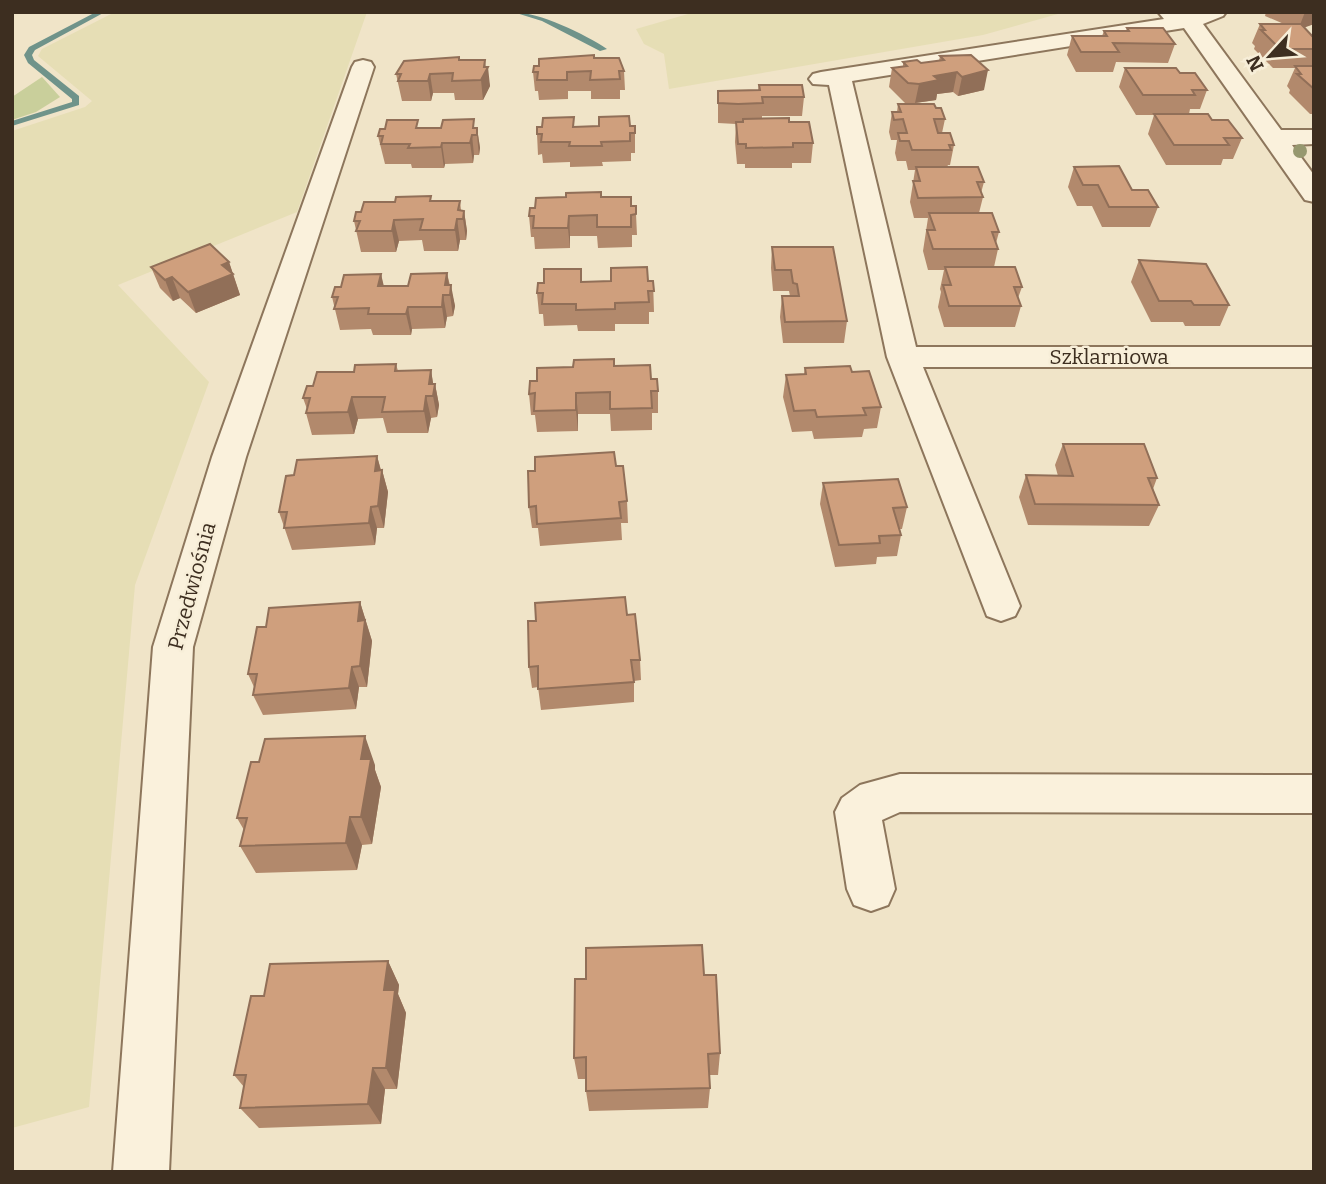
<svg xmlns="http://www.w3.org/2000/svg" width="1326" height="1184" font-family="Bitter,serif">
<style>
.farmland{fill:#e6deb5}
.green{fill:#c9cf9b}
.lines{fill:none;stroke-linecap:round;stroke-linejoin:round}
.stream{fill:#6f938a;fill-rule:evenodd}
.minor-casing{stroke:#8d765c;stroke-width:4}
.minor{fill:#faf1dc;fill-rule:evenodd}
.tree{fill:#96986f}
.wall{fill:#b2896c}
.shaded-wall{fill:#916f58}
.building{fill:#cf9f7d;stroke:#916f58;stroke-width:2}
.labels{text-anchor:middle;dominant-baseline:central;stroke-width:5;stroke-linejoin:round;paint-order:stroke}
.street-label{font-size:21px;fill:#3d2e20;stroke:#f7eed8}
</style>
<rect width="100%" height="100%" fill="#f0e4c8"/>
<g class="farmland">
<polygon points="115,12 367,12 297,212 118,285 209,382 135,585 89,1107 12,1128 12,131 85,107 92,101 38,56 42,49"/>
<polygon points="695,12 1065,12 983,35 669,89 664,54 644,44 636,29"/>
</g>
<polygon class="green" points="42,77 60,97 36,112 12,120 12,97"/>
<g class="lines">
<g class="stream">
<polygon points="96,12 105,12 35,50 32,55 34,60 79,96 79,105 12,126 12,121 72,102 72,99 28,63 24,55 29,47"/>
<path d="M513,12C539,12 585,34 607,49L600,51L542,21Z"/>
</g>
<defs>
<g id="minor">
<polygon points="1186,12 1226,12 1223,16 1203,24 1281,130 1314,130 1314,144 1292,145 1314,175 1314,202 1305,200 1184,28 852,81 916,347 1314,347 1314,367 923,367 1020,606 1015,616 1001,621 987,616 887,357 829,85 813,84 809,79 813,74 821,72 1164,19 1158,12"/>
<polygon points="363,60 371,62 374,67 246,457 193,647 169,1172 113,1172 153,647 212,457 352,67 355,62"/>
<polygon points="900,774 1314,775 1314,813 900,812 882,820 895,889 888,905 871,911 854,905 847,889 835,812 842,798 860,785"/>
</g>
</defs>
<use href="#minor" class="minor-casing"/>
<use href="#minor" class="minor"/>
</g>
<circle class="tree" cx="1300" cy="151" r="7"/>
<g class="wall">
<polygon points="1266,12 1314,12 1314,24 1304,27 1314,38 1314,114 1310,114 1289,93 1290,90 1287,86 1295,68 1273,68 1254,49 1255,46 1252,43 1260,24 1284,24 1265,16"/>
<polygon points="1127,28 1175,44 1168,63 1116,62 1113,72 1076,72 1067,55 1072,36 1102,36 1104,31 1126,31"/>
<polygon points="940,56 984,90 958,96 953,92 937,94 936,100 915,103 905,103 889,87 892,68 903,66 903,62 921,63 939,61"/>
<polygon points="594,58 624,71 625,90 620,90 620,99 591,99 591,91 568,91 568,99 539,100 538,91 535,91 533,72"/>
<polygon points="460,60 485,67 490,86 483,100 455,100 454,93 433,93 431,101 402,101 396,74"/>
<polygon points="1125,68 1180,73 1207,90 1200,109 1190,109 1189,114 1212,120 1242,138 1233,159 1223,159 1221,165 1166,165 1148,134 1154,115 1136,115 1119,87"/>
<polygon points="759,85 804,97 802,116 762,116 762,118 789,122 813,143 811,163 792,163 792,168 745,168 745,164 737,164 735,142 736,124 718,123 718,91 758,90"/>
<polygon points="898,104 936,108 945,119 942,133 954,145 950,165 948,165 947,167 984,182 981,193 983,197 979,213 999,232 996,243 998,249 994,267 1022,287 1018,298 1021,306 1015,327 944,327 938,307 941,292 940,289 944,270 928,270 923,251 928,218 914,218 910,202 915,170 908,170 906,161 897,161 895,153 897,140 891,140 889,132 892,112 897,112"/>
<polygon points="599,126 630,126 635,133 635,153 631,153 631,161 602,162 603,166 570,167 570,162 543,163 542,154 538,155 537,134 574,127"/>
<polygon points="477,128 480,148 479,155 474,155 473,163 445,164 444,168 412,168 411,164 385,164 378,136 385,129"/>
<polygon points="1074,167 1132,190 1158,207 1150,227 1102,227 1092,206 1077,206 1068,187"/>
<polygon points="601,197 631,206 636,214 637,235 632,235 632,247 598,248 597,236 570,236 570,248 535,249 534,237 531,237 529,216 535,208"/>
<polygon points="432,201 460,201 461,210 464,211 467,231 466,240 460,240 458,251 424,251 422,240 399,241 396,252 361,252 354,221 361,212"/>
<polygon points="772,247 847,321 844,343 783,343 780,317 782,296 790,296 789,291 773,291 771,268"/>
<polygon points="1139,260 1229,305 1220,326 1185,326 1183,322 1151,322 1131,282"/>
<polygon points="229,262 240,295 196,313 180,298 173,301 160,288 151,267"/>
<polygon points="581,269 582,282 653,281 654,312 649,312 649,324 615,324 615,331 578,331 577,325 544,326 543,314 539,314 537,293 544,283"/>
<polygon points="447,273 455,306 453,316 447,317 445,328 412,329 411,335 373,335 371,329 340,330 332,297 341,287 381,274 383,286 408,286"/>
<polygon points="396,364 398,371 431,370 433,384 435,384 439,405 437,417 431,418 428,433 387,433 383,418 358,419 354,434 312,435 306,413 307,409 303,398 313,386 354,372"/>
<polygon points="615,366 651,379 658,391 658,413 652,413 652,430 611,431 610,414 578,414 578,431 537,432 535,415 531,415 529,394 537,381"/>
<polygon points="805,368 852,372 881,407 877,428 864,429 862,437 814,439 812,431 792,432 783,397 786,375 804,374"/>
<polygon points="1063,444 1157,478 1153,489 1159,505 1149,526 1028,525 1019,497 1026,475 1058,476 1055,465"/>
<polygon points="377,456 381,470 382,470 388,492 384,528 377,528 375,545 292,550 279,512 294,475"/>
<polygon points="616,466 627,501 628,523 621,523 622,540 540,546 538,528 532,528 529,507"/>
<polygon points="823,483 907,507 902,529 900,529 901,535 897,556 877,557 876,564 835,567 820,504"/>
<polygon points="360,602 372,641 367,687 359,687 356,709 263,715 253,695 254,687 248,674 266,627"/>
<polygon points="627,615 640,660 641,680 634,681 634,702 541,710 538,687 532,688 529,667"/>
<polygon points="375,765 375,770 381,787 372,844 362,845 357,870 256,873 240,846 244,830 237,818"/>
<polygon points="388,961 399,985 398,994 406,1013 397,1089 385,1089 381,1124 259,1128 240,1108 244,1087 234,1075 264,996"/>
<polygon points="704,975 720,1053 718,1075 710,1075 710,1088 708,1108 589,1111 586,1091 586,1079 578,1079 574,1058"/>
</g>
<g class="shaded-wall">
<polygon points="1305,12 1314,12 1314,24 1298,30"/>
<polygon points="485,60 486,71 488,67 490,86 483,100 481,80"/>
<polygon points="988,70 984,90 958,96 962,77"/>
<polygon points="957,72 953,92 937,94 936,100 915,103 919,84 934,76"/>
<polygon points="430,74 433,93 431,101 428,81"/>
<polygon points="477,128 480,148 479,155 477,135"/>
<polygon points="472,135 474,155 473,163 470,143"/>
<polygon points="442,143 445,164 444,168 441,147"/>
<polygon points="464,211 467,231 466,240 463,219"/>
<polygon points="569,216 570,236 570,248 568,228"/>
<polygon points="457,219 460,240 458,251 455,230"/>
<polygon points="394,220 399,241 396,252 392,231"/>
<polygon points="229,262 240,295 196,313 188,292 222,265"/>
<polygon points="447,273 450,290 451,285 455,306 453,316 450,295 445,285"/>
<polygon points="381,274 386,295 378,286"/>
<polygon points="172,277 180,298 173,301 165,280"/>
<polygon points="443,295 447,317 445,328 442,307"/>
<polygon points="408,307 412,329 411,335 406,314"/>
<polygon points="431,370 434,389 435,384 439,405 437,417 433,396 429,384"/>
<polygon points="576,393 578,414 578,431 576,410"/>
<polygon points="426,396 431,418 428,433 424,411"/>
<polygon points="352,397 358,419 354,434 348,412"/>
<polygon points="377,456 382,475 382,470 388,492 384,528 378,506 375,471"/>
<polygon points="371,507 377,528 375,545 369,523"/>
<polygon points="360,602 372,641 367,687 360,666 358,621"/>
<polygon points="352,667 359,687 356,709 349,688"/>
<polygon points="365,736 375,765 375,770 381,787 372,844 361,817 361,759"/>
<polygon points="350,817 362,845 357,870 346,843"/>
<polygon points="388,961 399,985 398,994 406,1013 397,1089 386,1068 384,990"/>
<polygon points="373,1068 385,1089 381,1124 368,1104"/>
</g>
<g class="building">
<polygon points="1260,24 1301,24 1314,38 1314,49 1280,49 1261,30 1265,30"/>
<polygon points="1127,28 1163,28 1175,44 1113,43 1119,52 1081,52 1072,36 1107,36 1104,31 1129,31"/>
<polygon points="594,55 594,58 619,58 624,71 619,71 620,79 590,80 591,71 567,72 567,80 537,80 538,72 533,72 534,66 539,66 539,59"/>
<polygon points="971,55 988,70 962,77 957,72 934,76 939,80 919,84 908,83 892,68 907,66 903,62 917,60 921,63 944,60 940,56"/>
<polygon points="459,57 459,60 485,60 484,67 488,67 481,80 452,81 453,73 430,74 428,81 398,81 401,74 396,74 404,61"/>
<polygon points="1295,66 1314,66 1314,89 1297,74 1301,74"/>
<polygon points="1125,68 1176,68 1180,73 1195,73 1207,90 1192,90 1195,95 1143,95"/>
<polygon points="759,85 802,85 804,97 762,97 763,103 738,104 718,103 718,91 760,90"/>
<polygon points="898,104 934,104 936,108 941,108 945,119 934,119 938,133 950,133 954,145 949,145 951,150 912,150 909,141 900,141 898,133 907,133 903,119 894,120 892,112 901,112"/>
<polygon points="1154,114 1208,114 1212,120 1228,120 1242,138 1224,138 1229,145 1174,145"/>
<polygon points="629,116 630,126 635,126 635,133 630,133 630,141 601,142 602,146 569,146 570,142 541,142 542,134 537,134 537,127 542,127 543,118 574,117 573,127 599,126 599,117"/>
<polygon points="789,118 789,122 809,122 813,143 793,143 793,147 746,148 746,144 738,144 736,122 743,122 743,119"/>
<polygon points="474,119 473,128 477,128 477,135 472,135 470,143 442,143 441,147 408,148 410,144 381,144 383,136 378,136 380,129 385,129 387,120 418,120 416,128 441,128 443,120"/>
<polygon points="1119,166 1132,190 1148,190 1158,207 1109,207 1098,185 1083,185 1074,167"/>
<polygon points="916,167 978,167 984,182 977,182 983,197 918,198 913,181 920,181"/>
<polygon points="601,192 601,197 631,197 631,206 636,206 636,214 631,215 631,227 597,227 597,215 569,216 568,228 533,228 534,216 529,216 530,208 535,208 536,198 566,197 566,193"/>
<polygon points="431,196 430,201 460,201 458,210 464,211 463,219 457,219 455,230 420,230 423,219 394,220 392,231 356,231 360,221 354,221 356,212 361,212 364,202 395,202 396,197"/>
<polygon points="929,213 992,213 999,232 992,232 998,249 933,249 927,230 935,230"/>
<polygon points="210,244 229,262 222,265 233,274 188,292 172,277 165,280 151,267"/>
<polygon points="772,247 833,247 847,321 785,322 782,296 799,296 797,284 793,283 791,270 775,270"/>
<polygon points="1139,260 1206,264 1229,305 1194,305 1191,301 1159,301"/>
<polygon points="647,267 648,281 653,281 654,291 648,291 649,302 615,303 615,309 576,310 576,304 542,304 543,293 537,293 538,283 544,283 544,269 581,269 581,282 611,281 611,268"/>
<polygon points="945,267 1015,267 1022,287 1014,287 1021,306 949,306 943,285 951,285"/>
<polygon points="447,273 445,285 451,285 450,295 443,295 442,307 408,307 406,314 368,314 369,308 334,309 338,297 332,297 335,287 341,287 344,275 381,274 378,286 408,286 411,274"/>
<polygon points="614,359 614,366 650,365 651,379 657,379 658,391 651,391 652,408 610,409 610,392 576,393 576,410 534,411 535,393 529,394 530,381 537,381 537,368 573,367 574,360"/>
<polygon points="396,364 395,371 431,370 429,384 435,384 433,396 426,396 424,411 382,412 385,397 352,397 348,412 306,413 310,398 303,398 307,386 313,386 317,372 354,372 355,365"/>
<polygon points="850,366 852,372 869,371 881,407 863,408 866,415 817,417 815,410 794,411 786,375 806,374 805,368"/>
<polygon points="1063,444 1144,444 1157,478 1148,478 1159,505 1035,504 1026,475 1073,476"/>
<polygon points="614,452 616,466 623,466 627,501 619,502 621,518 537,524 536,506 529,507 528,471 535,471 535,457"/>
<polygon points="377,456 375,471 382,470 378,506 371,507 369,523 284,528 287,512 279,512 286,476 294,475 297,460"/>
<polygon points="898,479 907,507 893,508 901,535 879,536 880,543 839,545 823,483"/>
<polygon points="625,597 627,615 635,614 640,660 631,660 634,682 538,689 538,666 529,667 528,621 536,621 535,603"/>
<polygon points="360,602 358,621 365,620 360,666 352,667 349,688 253,695 257,674 248,674 257,627 266,627 269,608"/>
<polygon points="365,736 361,759 371,759 361,817 350,817 346,843 240,846 247,818 237,818 251,762 259,762 265,739"/>
<polygon points="702,945 704,975 716,975 720,1053 708,1054 710,1088 586,1091 586,1057 574,1058 575,979 586,979 586,948"/>
<polygon points="388,961 384,990 395,990 386,1068 373,1068 368,1104 240,1108 246,1075 234,1075 251,996 264,996 270,964"/>
</g>
<g class="labels">
<g class="street-label">
<text x="1109" y="357">Szklarniowa</text>
<text transform="translate(192 586) rotate(-75)">Przedwiośnia</text>
</g>
</g>
<rect width="1326" height="1184" fill="none" stroke="#3d2e20" stroke-width="28"/>
<g transform="translate(1270 56) rotate(244)" stroke="#f7eed8" stroke-width="5" paint-order="stroke">
<path d="M0-5L12 26L0 18L-12 26Z" fill="#3d2e20"/>
<text y="-10" font-size="19" font-weight="bold" text-anchor="middle" fill="#3d2e20">N</text>
</g>
</svg>
